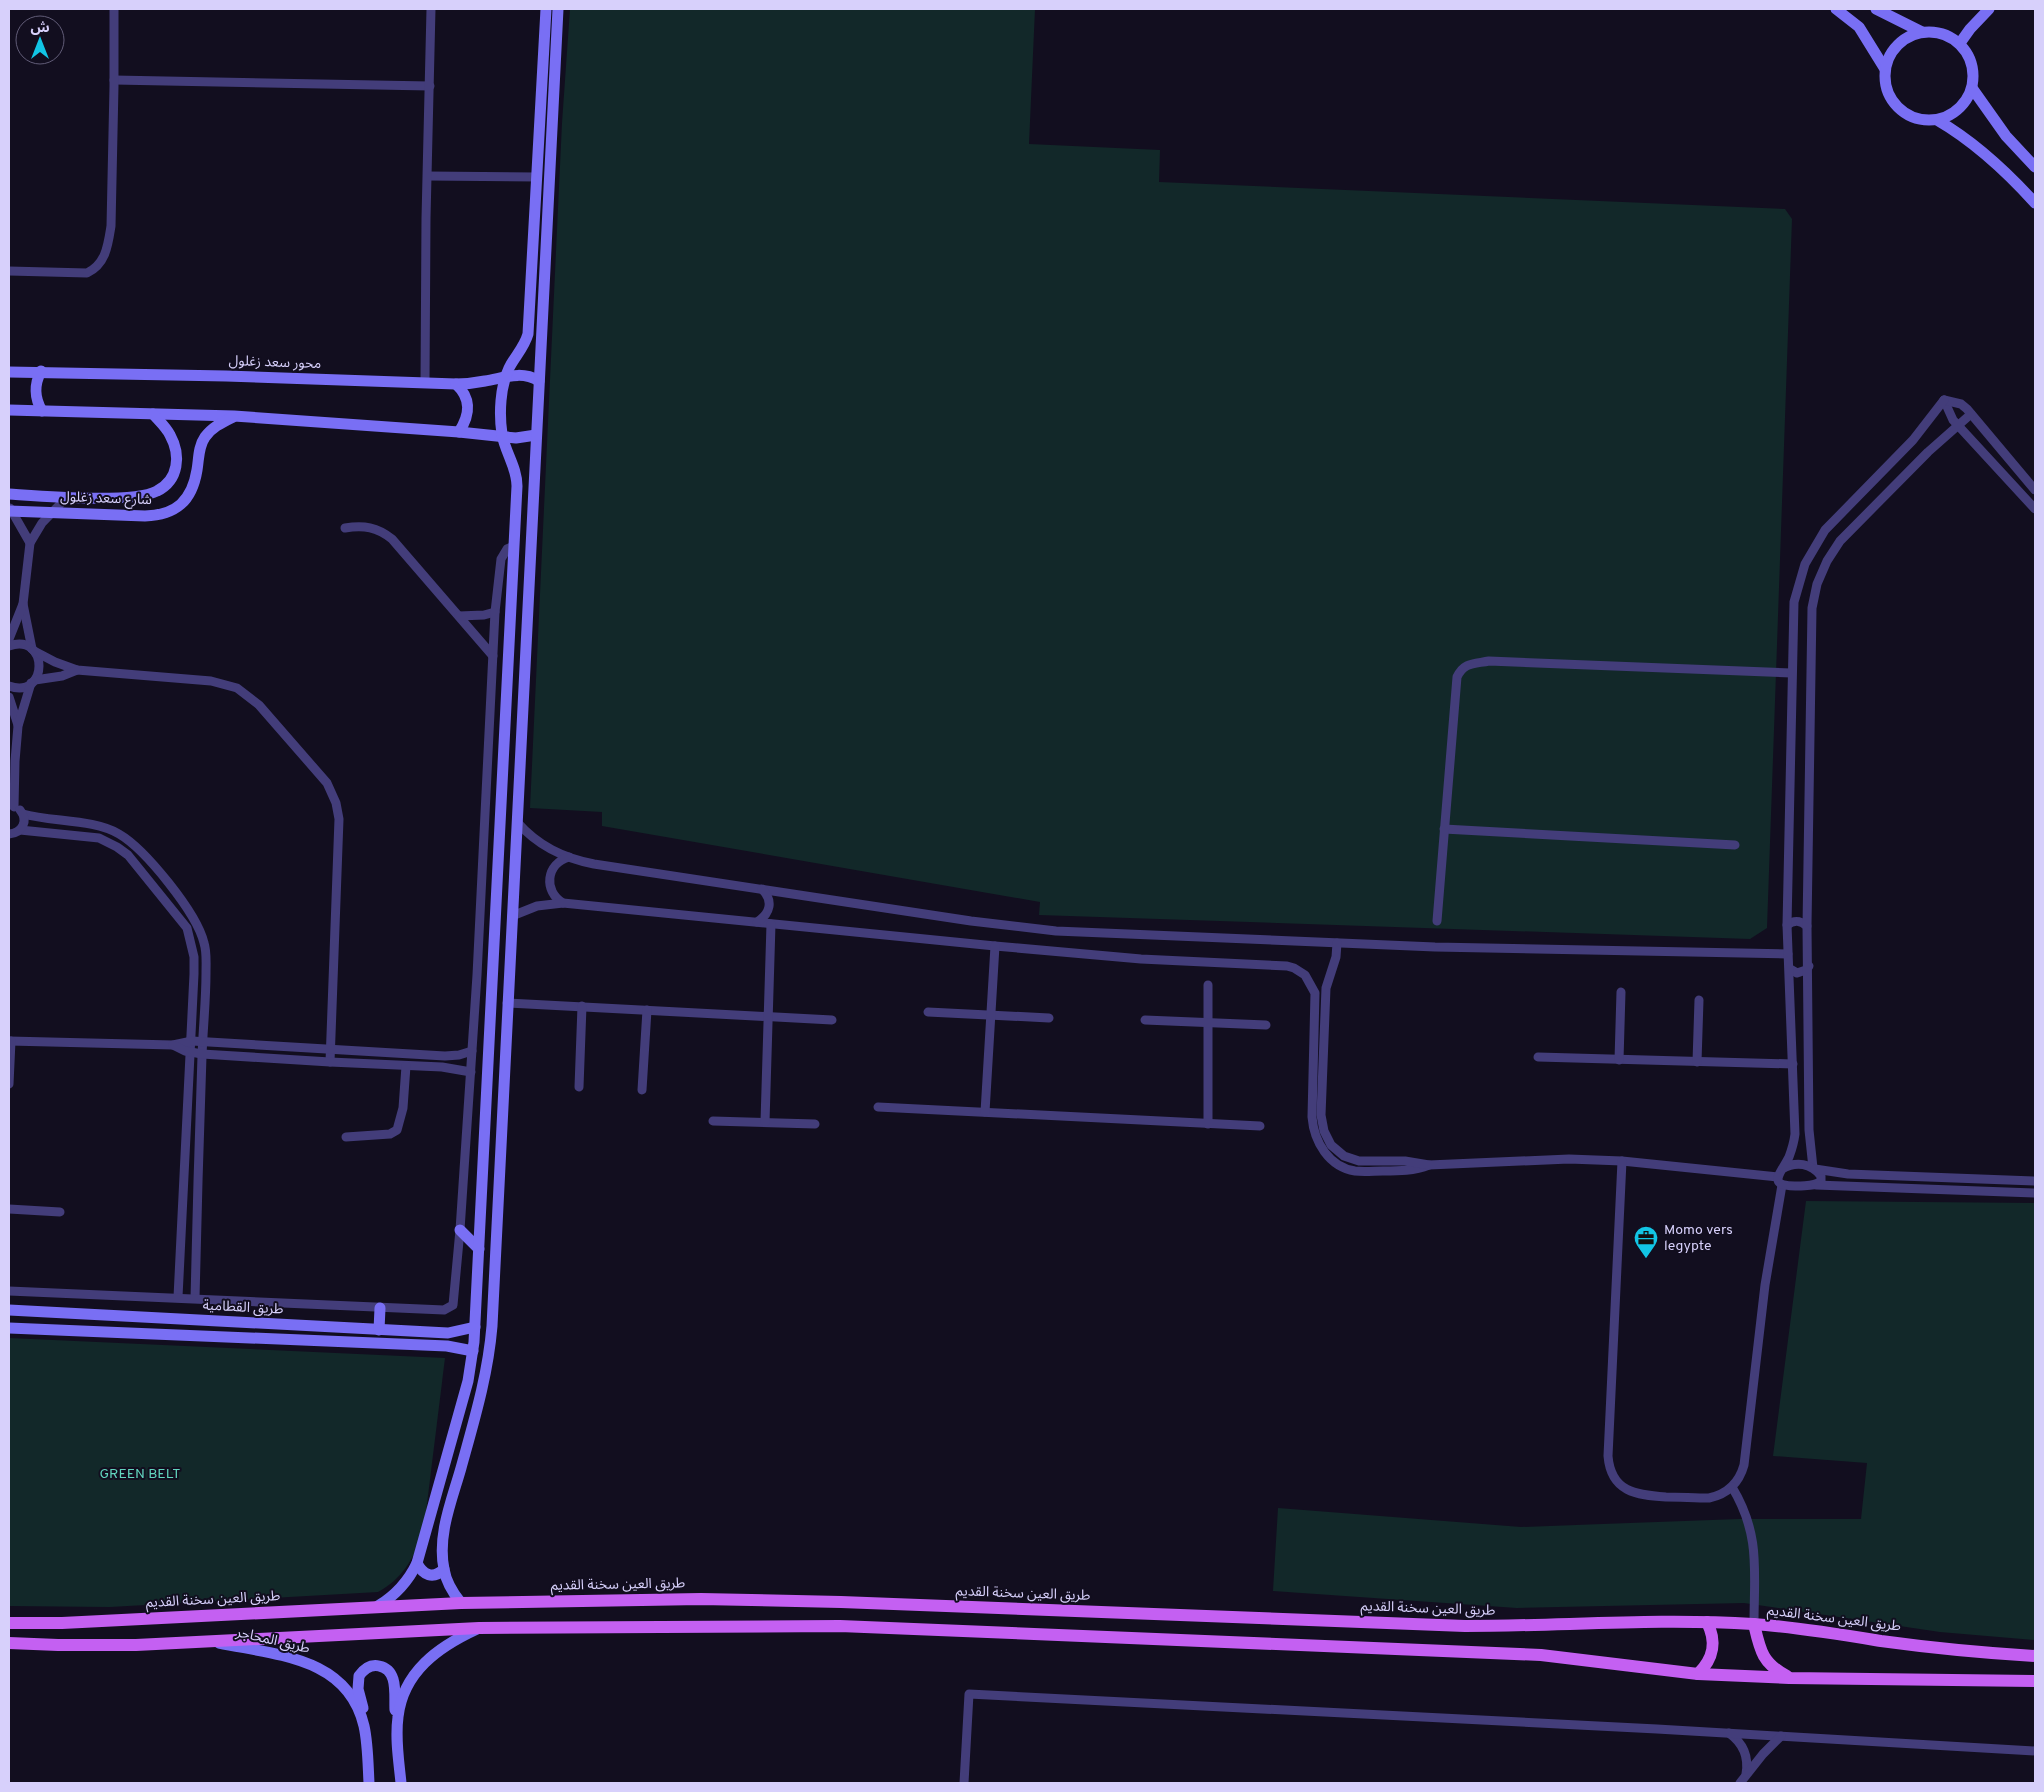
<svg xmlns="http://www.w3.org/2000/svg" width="2044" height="1792" font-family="Overpass,'Noto Sans Arabic',sans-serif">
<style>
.green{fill:#122829}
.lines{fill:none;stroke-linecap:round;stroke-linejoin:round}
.street{stroke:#433d7a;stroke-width:9}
.secondary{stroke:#796ff4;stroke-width:11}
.primary{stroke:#c460f2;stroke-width:12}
.labels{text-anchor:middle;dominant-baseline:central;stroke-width:4;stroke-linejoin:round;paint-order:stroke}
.street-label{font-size:14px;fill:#d7d0fb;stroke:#120e1f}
.poi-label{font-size:14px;fill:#d7d0fb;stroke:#120e1f;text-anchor:start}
.park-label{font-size:14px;fill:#62d5bf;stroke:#120e1f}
</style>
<rect width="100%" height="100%" fill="#120e1f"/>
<g class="green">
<polygon points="570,9 1035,9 1029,144 1160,150 1159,182 1785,209 1792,219 1767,928 1750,939 1039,915 1040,902 602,826 602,812 530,808 562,123"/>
<polygon points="1806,1201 2035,1203 2035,1640 1940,1632 1744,1603 1517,1608 1273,1591 1278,1508 1521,1527 1739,1519 1861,1519 1867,1463 1773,1456"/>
<path d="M9,1338L445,1358L423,1536C412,1560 402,1579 378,1592L110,1607L9,1606Z"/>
</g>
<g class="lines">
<g class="street">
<polyline points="114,80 430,86"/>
<polyline points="428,176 537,177"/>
<path d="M9,271L87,273C106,264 108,245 111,226L114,86V9"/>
<polyline points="425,383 426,218 431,9"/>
<polyline points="1944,400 1953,420 2035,509"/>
<polyline points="1944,400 1961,404 1967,409 2035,490"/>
<polyline points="10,508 30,543"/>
<path d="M345,528C364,525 377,527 392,539L493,656"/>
<polyline points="23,604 32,649"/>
<polyline points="459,616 484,615 495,612"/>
<polyline points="9,639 23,604 30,543 42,523 68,496"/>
<path d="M9,646C49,632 49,700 9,686"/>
<polyline points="34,651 55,662 77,670 211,681 237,688 259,705 327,783 336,803 339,819 330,1062"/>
<polyline points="35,680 62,676 77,670"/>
<polyline points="9,697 18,725"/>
<polyline points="14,807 15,761 18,726 31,683"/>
<path d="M23,814C52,822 94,819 119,834C145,849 197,913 204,943C207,952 206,963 206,973C206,1001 203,1028 202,1056C199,1137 197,1217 195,1298"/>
<path d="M517,822C538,846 563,858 594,864L971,921L1056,931L1435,947L1788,954"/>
<polyline points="1444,829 1735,845"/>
<polyline points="20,830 99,838 117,847 128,855 187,928 194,957 194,974 178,1297"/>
<path d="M9,834C22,833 29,821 20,810"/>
<path d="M563,903C543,891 546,864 569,857"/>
<path d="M512,916L537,906L563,903L995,946L1141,959L1287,966L1294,968L1305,975L1315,993L1312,1117C1314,1142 1329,1167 1355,1171C1364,1172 1374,1171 1383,1171C1399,1171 1414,1171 1429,1165"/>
<path d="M1437,921L1457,677C1464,662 1474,664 1489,661L1791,673"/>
<path d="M757,922C770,914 774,901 762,889"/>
<path d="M1787,925C1794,920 1800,920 1807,926"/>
<polyline points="1337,943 1336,957 1326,988 1321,1115 1324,1131 1331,1145 1344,1156 1359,1161 1405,1161 1429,1165 1569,1159 1622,1161 1778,1177"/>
<polyline points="1790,969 1797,973 1806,970 1809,966"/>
<polyline points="1208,985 1208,1124"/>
<polyline points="507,1003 832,1020"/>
<polyline points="928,1012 1049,1018"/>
<polyline points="1145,1020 1266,1025"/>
<polyline points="9,1041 173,1045 192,1041 445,1056 459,1055 472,1051"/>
<polyline points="173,1045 185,1051 202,1054 330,1062 442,1067 471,1072"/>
<polyline points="1538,1057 1793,1064"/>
<polyline points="1619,1060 1621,992"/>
<polyline points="1697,1062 1699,1000"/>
<polyline points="9,1084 11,1041"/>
<polyline points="579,1087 582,1006"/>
<polyline points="642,1090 647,1010"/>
<polyline points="878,1107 1260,1126"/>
<polyline points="985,1112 995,946"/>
<polyline points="713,1121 815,1124"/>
<polyline points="765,1122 771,924"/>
<polyline points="346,1137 390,1134 397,1130 403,1108 406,1066"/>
<path d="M1622,1161L1608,1456C1611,1492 1636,1495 1666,1497C1680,1497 1695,1498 1709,1498C1728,1494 1739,1483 1744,1465L1765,1285L1782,1185"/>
<polyline points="1813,1168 1809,1130 1807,926 1812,608 1817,584 1827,561 1840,541 1928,452 1971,414"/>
<path d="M1782,1169C1796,1161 1811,1163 1821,1176V1181C1815,1187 1806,1185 1798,1186C1765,1187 1781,1173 1789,1157C1792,1149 1794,1142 1795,1134L1787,925L1794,602L1805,564L1825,530L1913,440L1944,400"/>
<polyline points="1815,1169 1848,1174 2035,1181"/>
<polyline points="1816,1185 2035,1193"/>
<polyline points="9,1209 60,1212"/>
<polyline points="9,1291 444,1310 453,1305 460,1230 477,975 495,612 501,559 507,549 514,546"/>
<path d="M1732,1487C1761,1535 1754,1572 1754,1624"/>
<path d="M1729,1733C1743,1743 1749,1757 1746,1774"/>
<polyline points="964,1783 969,1694 1657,1729 2035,1751"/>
<polyline points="1740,1783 1763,1754 1781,1736"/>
</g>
<g class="secondary">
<polyline points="1836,9 1859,27 1885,69"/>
<polyline points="1876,9 1922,32"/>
<circle cx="1929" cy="76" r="44"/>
<polyline points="1960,43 1970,29 1989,9"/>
<polyline points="1972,88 2006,136 2035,167"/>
<path d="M1937,120C1975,142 2006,171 2035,203"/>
<path d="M41,371C34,385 34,397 42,411"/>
<path d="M9,372L226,376L456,384C466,384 475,383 485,381C504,378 521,370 539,381"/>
<path d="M456,384C472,399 470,415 459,432"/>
<polyline points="9,410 234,416 459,432 516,438 536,435"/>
<path d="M9,494C40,496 133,504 157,491C179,480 181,455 170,435C166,427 159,421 153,414"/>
<path d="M9,511L145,516C176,515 192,501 197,470C199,459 198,447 205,437C212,427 223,422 233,417"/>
<polyline points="460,1230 479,1249"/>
<polyline points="9,1310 448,1333 475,1327"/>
<polyline points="9,1328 447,1346 473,1351"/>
<polyline points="379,1330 380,1308"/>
<path d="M417,1563C423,1575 433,1580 444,1569"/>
<path d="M461,1603C453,1593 446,1582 444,1569C437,1535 452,1500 461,1468C474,1421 488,1375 492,1326L558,9"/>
<path d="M378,1606C396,1595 408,1582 417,1563L468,1381L474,1342L517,486C517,467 505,452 502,434C499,414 500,387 509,368C515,356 524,348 528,334L546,9"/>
<path d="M219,1643C276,1655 348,1657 364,1726C368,1744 368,1765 369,1783"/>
<path d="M363,1708L358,1689L359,1676C364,1669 370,1664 379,1666C399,1670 394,1695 395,1710"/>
<path d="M401,1783C399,1762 395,1739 398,1717C403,1672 438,1647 477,1629"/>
</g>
<g class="primary">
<path d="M9,1623H62L461,1603L701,1599L841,1602L1465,1626C1561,1626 1657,1618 1753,1624C1796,1627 1838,1634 1881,1641C1932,1648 1984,1653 2035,1656"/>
<path d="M1754,1624C1760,1650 1762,1663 1787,1676"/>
<polyline points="9,1643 58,1645 136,1645 479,1628 840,1626 1541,1655 1698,1674 1789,1678 2035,1681"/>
<path d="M1698,1674C1714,1658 1717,1642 1707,1622"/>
</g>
</g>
<defs>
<symbol id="office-pin" viewBox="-11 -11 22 30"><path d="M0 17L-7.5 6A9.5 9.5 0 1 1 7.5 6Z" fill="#12c5e5" stroke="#120e1f"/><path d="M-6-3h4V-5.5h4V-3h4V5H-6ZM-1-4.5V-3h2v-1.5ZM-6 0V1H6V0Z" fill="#111"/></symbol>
</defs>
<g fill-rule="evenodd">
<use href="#office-pin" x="1632" y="1224" width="28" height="38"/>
</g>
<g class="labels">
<g class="street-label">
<text transform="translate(275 363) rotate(2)">محور سعد زغلول</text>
<text transform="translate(106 499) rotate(2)">شارع سعد زغلول</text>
<text transform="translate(243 1308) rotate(3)">طريق القطامية</text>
<text transform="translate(618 1585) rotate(-1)">طريق العين سخنة القديم</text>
<text transform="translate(1023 1594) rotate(2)">طريق العين سخنة القديم</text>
<text transform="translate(213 1600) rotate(-3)">طريق العين سخنة القديم</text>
<text transform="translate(1428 1609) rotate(2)">طريق العين سخنة القديم</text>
<text transform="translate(1834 1619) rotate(7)">طريق العين سخنة القديم</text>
<text transform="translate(273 1641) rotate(13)">طريق المحاجر</text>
</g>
<g class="poi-label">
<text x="1664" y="1230">Momo vers<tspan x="1664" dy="16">legypte</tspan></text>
</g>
<g class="park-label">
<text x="140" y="1474">GREEN BELT</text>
</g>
</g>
<rect width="2044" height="1792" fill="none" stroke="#d7d0fb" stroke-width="20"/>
<g transform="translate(40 40)"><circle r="24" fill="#120e1f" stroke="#615c77"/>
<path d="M0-4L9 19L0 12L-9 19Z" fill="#12c5e5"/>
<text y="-8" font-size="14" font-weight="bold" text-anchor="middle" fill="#d7d0fb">ش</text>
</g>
</svg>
